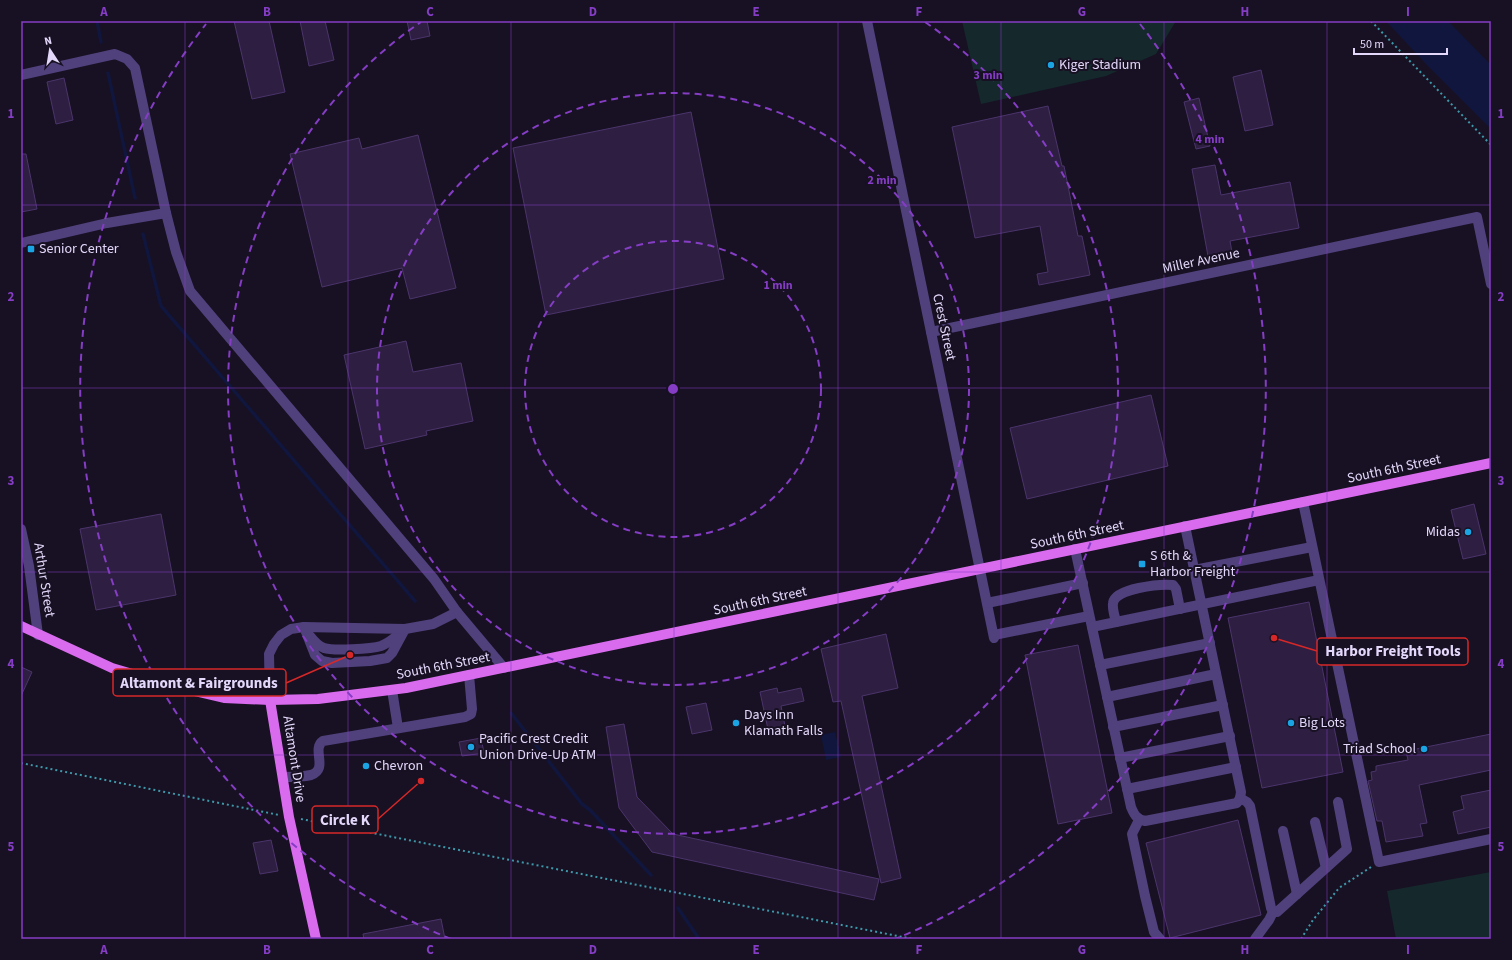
<svg xmlns="http://www.w3.org/2000/svg" width="1512" height="960" font-family="'Source Sans 3',sans-serif">
<style>
.green{fill:#15282c}
.water{fill:#10163d}
.lines{fill:none;stroke-linecap:round;stroke-linejoin:round}
.stream{stroke:#10163d;stroke-width:3.5}
.building{fill:#2e1f42;stroke:#4b346b}
.path{stroke:#3d98a9;stroke-width:2;stroke-dasharray:2 3;stroke-linecap:butt}
.minor{stroke:#50417d;stroke-width:10}
.major{stroke:#d96bee;stroke-width:10}
.grid{fill:none;stroke:#853dc5;stroke-width:1;stroke-opacity:0.55}
.ring{fill:none;stroke:#853dc5;stroke-width:2;stroke-dasharray:7 5}
.poi-dot{fill:#1aa4e4;stroke:#181123;stroke-width:1.5}
.labels{text-anchor:middle;dominant-baseline:central;stroke-width:4;stroke-linejoin:round;paint-order:stroke}
.poi-label{font-size:14px;fill:#e3d7fa;stroke:#181123;text-anchor:start}
.street-label{font-size:14px;fill:#e3d7fa;stroke:#181123}
.centre{fill:#853dc5;stroke:#181123;stroke-width:2}
.ring-label{font-size:12px;text-anchor:middle;font-weight:bold;fill:#853dc5;stroke:#181123;stroke-width:4;stroke-linejoin:round;paint-order:stroke}
.leader{fill:none;stroke:#d62828;stroke-width:1.5}
.callout-dot{fill:#d62828;stroke:#181123;stroke-width:1.5}
.callout{fill:#181123;stroke:#d62828;stroke-width:1.5}
.callout-label{font-size:15px;text-anchor:middle;font-weight:bold;fill:#e3d7fa}
.neatline{fill:none;stroke:#853dc5;stroke-width:1.5}
.grid-label{font-size:13px;text-anchor:middle;font-weight:bold;fill:#853dc5}
</style>
<rect width="100%" height="100%" fill="#181123"/>
<g class="green">
<polygon points="962,21 1176,21 1156,54 1106,76 981,104"/>
<polygon points="1491,872 1491,939 1396,939 1387,891"/>
</g>
<g class="water">
<polygon points="1386,21 1448,21 1491,65 1491,129 1425,63"/>
<polygon points="835,732 841,757 826,760 821,735"/>
</g>
<g class="lines">
<g class="stream">
<polyline points="97,21 101,42"/>
<polyline points="108,73 135,198"/>
<polyline points="143,234 161,306 415,601"/>
<polyline points="511,713 582,804 590,810 651,875"/>
<polyline points="678,908 699,939"/>
</g>
</g>
<g class="building">
<polygon points="234,21 269,21 285,92 252,99"/>
<polygon points="300,21 325,21 334,60 309,66"/>
<polygon points="407,21 427,21 430,36 411,40"/>
<polygon points="1261,70 1273,125 1245,131 1233,77"/>
<polygon points="64,78 73,120 56,124 47,82"/>
<polygon points="1199,98 1210,146 1196,149 1184,102"/>
<polygon points="1048,106 1062,166 1064,166 1078,236 1082,236 1090,275 1039,285 1037,274 1048,272 1040,226 975,238 952,127"/>
<polygon points="691,112 724,279 546,315 513,148"/>
<polygon points="418,135 456,288 410,299 402,268 322,287 290,154 359,138 362,149"/>
<polygon points="21,154 26,154 37,209 21,212"/>
<polygon points="1215,165 1221,195 1290,182 1299,228 1230,241 1232,252 1208,256 1192,169"/>
<polygon points="406,341 413,372 461,363 473,421 426,431 427,435 365,449 344,355"/>
<polygon points="1151,395 1168,466 1027,499 1010,428"/>
<polygon points="1474,504 1486,554 1463,559 1451,510"/>
<polygon points="161,514 176,595 96,610 80,529"/>
<polygon points="1309,602 1343,772 1262,788 1228,618"/>
<polygon points="886,634 898,688 862,696 901,878 881,883 841,701 833,702 821,649"/>
<polygon points="1078,645 1112,813 1058,824 1025,655"/>
<polygon points="21,667 32,672 21,696"/>
<polygon points="777,688 778,693 801,688 804,701 781,706 786,731 769,734 760,692"/>
<polygon points="706,703 712,730 692,734 686,707"/>
<polygon points="624,724 637,797 673,834 879,879 874,900 652,852 619,808 606,727"/>
<polygon points="1491,734 1491,770 1419,785 1427,823 1420,824 1423,836 1386,842 1382,821 1377,821 1368,781 1372,780 1371,772 1376,771 1376,766 1408,760 1406,751"/>
<polygon points="481,738 484,753 462,756 459,742"/>
<polygon points="1491,790 1491,827 1458,834 1453,812 1464,809 1461,796"/>
<polygon points="1238,820 1261,915 1170,938 1146,843"/>
<polygon points="271,840 278,871 260,874 253,843"/>
<polygon points="441,919 445,939 364,939 363,934"/>
</g>
<g class="lines">
<g class="path">
<polyline points="1371,21 1491,145"/>
<polyline points="21,763 279,815"/>
<polyline points="301,819 913,939"/>
<polyline points="1301,939 1313,920 1339,888 1371,867"/>
</g>
<g class="minor">
<polyline points="867,21 994,638"/>
<polyline points="21,75 115,54 127,59 135,68 166,213 176,252 190,291 434,579 457,612 504,668"/>
<polyline points="21,243 107,223 166,213"/>
<polyline points="931,332 1477,217 1491,284"/>
<polyline points="1303,502 1379,862 1491,839"/>
<polyline points="21,529 29,566 38,635"/>
<path d="M1075,549L1131,807C1134,814 1136,819 1145,821L1237,803L1240,798L1241,792L1185,526"/>
<polyline points="1194,570 1312,547"/>
<polyline points="987,603 1083,583"/>
<path d="M1116,622C1115,617 1112,609 1113,603C1115,588 1160,584 1173,585L1176,589L1180,609"/>
<polyline points="304,627 315,655 322,661 332,663 370,661 387,658 392,653 405,629"/>
<polyline points="1092,627 1319,580"/>
<polyline points="994,635 1089,616"/>
<path d="M310,636C314,641 318,646 324,648C333,651 371,649 381,646C389,643 395,637 402,632"/>
<polyline points="1100,665 1210,643"/>
<polyline points="392,690 398,728"/>
<polyline points="1107,697 1216,674"/>
<polyline points="270,700 269,654 274,644 281,635 291,629 304,627 405,629 433,624 457,612"/>
<polyline points="1113,727 1223,705"/>
<polyline points="1120,758 1230,736"/>
<path d="M283,777C291,777 302,777 311,775C329,769 311,749 323,741L465,717L471,714L472,709L469,675"/>
<polyline points="1127,789 1236,767"/>
<polyline points="1240,798 1247,802 1250,806 1271,908 1273,912 1277,912 1347,849 1338,802"/>
<polyline points="1139,820 1132,834 1145,896 1154,932 1160,939"/>
<polyline points="1315,822 1326,868"/>
<polyline points="1283,831 1297,894"/>
<polyline points="1255,939 1269,920 1273,912"/>
</g>
<g class="major">
<polyline points="21,626 112,668 173,686 224,698 270,700 318,699 406,688 1491,463"/>
<polyline points="270,700 289,817 316,939"/>
</g>
</g>
<path class="grid" d="M185,21V939M348,21V939M511,21V939M674,21V939M838,21V939M1001,21V939M1164,21V939M1327,21V939M21,205H1491M21,388H1491M21,572H1491M21,755H1491"/>
<g class="ring">
<circle cx="673" cy="389" r="148"/>
<circle cx="673" cy="389" r="296"/>
<path d="M925 22A445 445 0 1 1 421 22"/>
<path d="M451 939A593 593 0 0 1 206 24M1140 24A593 593 0 0 1 895 939"/>
</g>
<g class="poi-dot">
<circle cx="1051" cy="65" r="4"/>
<rect x="27" y="245" width="8" height="8" rx="2"/>
<circle cx="1468" cy="532" r="4"/>
<rect x="1138" y="560" width="8" height="8" rx="2"/>
<circle cx="736" cy="723" r="4"/>
<circle cx="1291" cy="723" r="4"/>
<circle cx="471" cy="747" r="4"/>
<circle cx="1424" cy="749" r="4"/>
<circle cx="366" cy="766" r="4"/>
</g>
<g class="labels">
<g class="poi-label">
<text x="1059" y="65">Kiger Stadium</text>
<text x="39" y="249">Senior Center</text>
<text x="1460" y="532" text-anchor="end">Midas</text>
<text x="1150" y="556">S 6th &amp;<tspan x="1150" dy="16">Harbor Freight</tspan></text>
<text x="744" y="715">Days Inn<tspan x="744" dy="16">Klamath Falls</tspan></text>
<text x="1299" y="723">Big Lots</text>
<text x="479" y="739">Pacific Crest Credit<tspan x="479" dy="16">Union Drive-Up ATM</tspan></text>
<text x="1416" y="749" text-anchor="end">Triad School</text>
<text x="374" y="766">Chevron</text>
</g>
<g class="street-label">
<text transform="translate(1201 261) rotate(-12)">Miller Avenue</text>
<text transform="translate(944 327) rotate(78)">Crest Street</text>
<text transform="translate(1394 469) rotate(-12)">South 6th Street</text>
<text transform="translate(1077 535) rotate(-12)">South 6th Street</text>
<text transform="translate(44 580) rotate(81)">Arthur Street</text>
<text transform="translate(760 601) rotate(-12)">South 6th Street</text>
<text transform="translate(443 666) rotate(-11)">South 6th Street</text>
<text transform="translate(294 759) rotate(81)">Altamont Drive</text>
</g>
</g>
<circle cx="673" cy="389" r="6" class="centre"/>
<g class="ring-label">
<text x="988" y="79">3 min</text>
<text x="1210" y="143">4 min</text>
<text x="882" y="184">2 min</text>
<text x="778" y="289">1 min</text>
</g>
<path class="leader" d="M1274 638L1317 651M350 655L286 683M421 781L378 819"/>
<g class="callout-dot">
<circle cx="1274" cy="638" r="4"/>
<circle cx="350" cy="655" r="4"/>
<circle cx="421" cy="781" r="4"/>
</g>
<g class="callout">
<rect x="1317" y="638" width="151" height="27" rx="4"/>
<rect x="113" y="669" width="173" height="27" rx="4"/>
<rect x="312" y="806" width="66" height="27" rx="4"/>
</g>
<g class="callout-label">
<text x="1393" y="656">Harbor Freight Tools</text>
<text x="199" y="688">Altamont &amp; Fairgrounds</text>
<text x="345" y="825">Circle K</text>
</g>
<rect width="1512" height="960" fill="none" stroke="#181123" stroke-width="44"/>
<g transform="translate(50 50) rotate(348)" stroke="#181123" stroke-width="3" paint-order="stroke">
<path d="M0-3L7 15L0 10L-7 15Z" fill="#e3d7fa"/>
<text y="-6" font-size="11" font-weight="bold" text-anchor="middle" fill="#e3d7fa">N</text>
</g>
<path d="M1354 48v6h93v-6" fill="none" stroke="#e3d7fa" stroke-width="2"/>
<text x="1360" y="48" font-size="12" fill="#e3d7fa" stroke="#181123" stroke-width="3" paint-order="stroke">50 m</text>
<rect x="22" y="22" width="1468" height="916" class="neatline"/>
<g class="grid-label">
<text x="104" y="16">A</text>
<text x="267" y="16">B</text>
<text x="430" y="16">C</text>
<text x="593" y="16">D</text>
<text x="756" y="16">E</text>
<text x="919" y="16">F</text>
<text x="1082" y="16">G</text>
<text x="1245" y="16">H</text>
<text x="1408" y="16">I</text>
<text x="11" y="118">1</text>
<text x="1501" y="118">1</text>
<text x="11" y="301">2</text>
<text x="1501" y="301">2</text>
<text x="11" y="485">3</text>
<text x="1501" y="485">3</text>
<text x="11" y="668">4</text>
<text x="1501" y="668">4</text>
<text x="11" y="851">5</text>
<text x="1501" y="851">5</text>
<text x="104" y="954">A</text>
<text x="267" y="954">B</text>
<text x="430" y="954">C</text>
<text x="593" y="954">D</text>
<text x="756" y="954">E</text>
<text x="919" y="954">F</text>
<text x="1082" y="954">G</text>
<text x="1245" y="954">H</text>
<text x="1408" y="954">I</text>
</g>
</svg>
